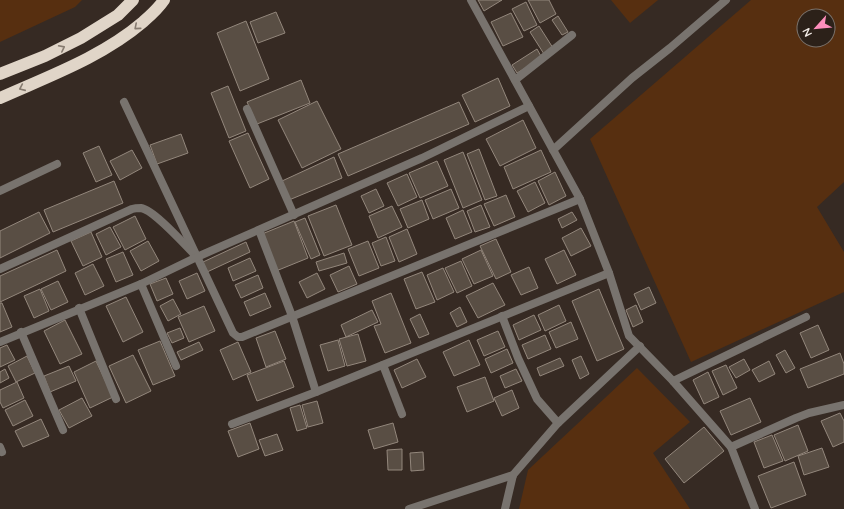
<svg xmlns="http://www.w3.org/2000/svg" width="844" height="509" font-family="Quicksand,sans-serif">
<style>
.green{fill:#572f10;fill-rule:evenodd}
.building{fill:#594e44;stroke:#93877c}
.lines{fill:none;stroke-linecap:round;stroke-linejoin:round}
.street{stroke:#78736e;stroke-width:8}
.highway{stroke:#e0d5c8;stroke-width:12}
.oneway{stroke:#867b70}
</style>
<rect width="100%" height="100%" fill="#362a23"/>
<g class="green">
<polygon points="0,0 82,0 75,7 0,42"/>
<polygon points="611,0 658,0 630,23"/>
<path d="M751,0H844V182L817,207L844,252V292L691,362L590,139ZM804,16H828V40H804Z"/>
<polygon points="637,368 690,422 653,453 690,509 519,509 528,470"/>
</g>
<g class="building">
<polygon points="478,0 502,0 484,11"/>
<polygon points="528,0 549,0 556,14 540,23"/>
<polygon points="526,2 537,25 524,31 512,9"/>
<polygon points="276,12 285,33 258,43 250,22"/>
<polygon points="511,13 523,37 503,46 491,22"/>
<polygon points="558,16 568,32 562,35 552,20"/>
<polygon points="246,21 269,79 240,91 217,33"/>
<polygon points="539,26 553,48 544,54 530,32"/>
<polygon points="537,49 542,58 517,73 512,65"/>
<polygon points="498,78 510,106 475,122 462,95"/>
<polygon points="301,80 310,103 257,124 247,102"/>
<polygon points="228,86 246,131 229,138 211,93"/>
<polygon points="317,101 341,149 302,168 278,120"/>
<polygon points="459,102 469,124 348,176 338,154"/>
<polygon points="523,120 536,148 500,166 486,139"/>
<polygon points="248,133 269,179 250,188 229,141"/>
<polygon points="181,134 188,153 157,164 150,145"/>
<polygon points="99,146 112,175 96,182 83,153"/>
<polygon points="479,149 497,196 485,200 467,154"/>
<polygon points="132,150 142,168 120,180 110,161"/>
<polygon points="541,150 551,172 513,189 504,167"/>
<polygon points="463,152 482,200 463,208 444,160"/>
<polygon points="334,157 342,178 289,200 282,181"/>
<polygon points="437,161 448,186 420,198 409,173"/>
<polygon points="555,172 566,196 549,205 538,181"/>
<polygon points="407,174 417,197 398,206 387,183"/>
<polygon points="114,181 123,203 53,232 44,210"/>
<polygon points="535,182 545,203 528,212 517,191"/>
<polygon points="376,189 384,206 369,213 361,196"/>
<polygon points="451,189 459,208 433,219 425,200"/>
<polygon points="506,195 515,217 494,226 484,204"/>
<polygon points="422,200 429,219 408,228 400,209"/>
<polygon points="336,205 352,245 324,256 308,216"/>
<polygon points="481,205 490,227 475,232 467,211"/>
<polygon points="392,206 402,227 378,238 369,216"/>
<polygon points="463,210 472,232 455,239 446,218"/>
<polygon points="39,212 50,233 0,258 0,231"/>
<polygon points="572,212 577,220 562,228 558,219"/>
<polygon points="135,216 146,239 125,250 113,227"/>
<polygon points="305,218 320,255 311,259 295,222"/>
<polygon points="294,221 308,258 276,271 262,234"/>
<polygon points="110,227 121,247 106,255 96,234"/>
<polygon points="581,228 591,246 571,256 562,238"/>
<polygon points="407,229 417,254 399,262 389,237"/>
<polygon points="91,232 102,257 83,266 71,241"/>
<polygon points="386,237 395,261 381,266 372,243"/>
<polygon points="496,239 511,272 496,279 480,246"/>
<polygon points="148,241 159,261 141,271 130,251"/>
<polygon points="368,241 379,268 359,276 348,249"/>
<polygon points="246,242 250,252 207,272 203,262"/>
<polygon points="57,250 66,271 0,302 0,276"/>
<polygon points="481,250 493,276 474,284 462,259"/>
<polygon points="564,250 576,275 557,284 545,259"/>
<polygon points="123,252 133,275 116,282 106,259"/>
<polygon points="344,253 347,263 319,271 316,262"/>
<polygon points="250,258 256,271 233,281 228,268"/>
<polygon points="461,261 472,286 457,293 445,268"/>
<polygon points="93,264 104,286 85,295 75,273"/>
<polygon points="349,266 357,284 338,292 330,275"/>
<polygon points="529,267 538,288 521,295 511,275"/>
<polygon points="443,268 454,292 437,300 427,275"/>
<polygon points="422,272 435,302 416,309 404,279"/>
<polygon points="197,273 205,291 187,299 179,281"/>
<polygon points="317,273 325,289 307,298 299,282"/>
<polygon points="258,275 263,288 241,298 235,285"/>
<polygon points="166,278 173,294 157,301 150,284"/>
<polygon points="58,281 68,302 51,310 41,289"/>
<polygon points="493,283 505,305 478,318 466,296"/>
<polygon points="649,287 656,303 641,310 634,294"/>
<polygon points="40,289 49,311 34,318 24,296"/>
<polygon points="599,289 624,349 597,361 572,301"/>
<polygon points="265,293 271,307 250,316 244,302"/>
<polygon points="391,293 411,343 385,353 374,326 381,324 372,301"/>
<polygon points="126,297 143,332 123,342 106,306"/>
<polygon points="173,299 181,314 168,321 160,306"/>
<polygon points="0,303 2,303 12,327 0,332"/>
<polygon points="559,305 566,321 545,331 538,315"/>
<polygon points="636,305 643,322 633,327 626,310"/>
<polygon points="204,306 215,331 189,342 178,317"/>
<polygon points="460,307 467,322 457,327 450,313"/>
<polygon points="372,310 378,322 346,337 341,325"/>
<polygon points="420,314 429,334 419,338 410,319"/>
<polygon points="534,315 541,330 519,340 513,325"/>
<polygon points="65,320 82,354 60,364 44,331"/>
<polygon points="571,322 578,339 556,348 549,332"/>
<polygon points="818,325 829,350 811,358 800,333"/>
<polygon points="180,328 184,338 172,343 167,333"/>
<polygon points="275,331 286,359 266,367 256,338"/>
<polygon points="498,331 505,347 484,356 477,340"/>
<polygon points="358,334 366,361 347,366 339,339"/>
<polygon points="545,335 551,349 528,359 522,345"/>
<polygon points="338,340 345,366 328,371 320,345"/>
<polygon points="469,340 480,365 454,376 443,352"/>
<polygon points="160,341 175,376 153,385 138,350"/>
<polygon points="199,342 203,350 181,360 177,352"/>
<polygon points="238,342 251,372 233,380 220,350"/>
<polygon points="7,345 15,360 0,367 0,348"/>
<polygon points="507,349 513,363 491,373 485,359"/>
<polygon points="785,350 795,368 786,373 776,355"/>
<polygon points="840,353 844,364 844,374 808,388 800,369"/>
<polygon points="133,355 151,391 126,403 109,366"/>
<polygon points="27,356 35,373 16,382 8,366"/>
<polygon points="581,356 589,374 580,379 572,360"/>
<polygon points="560,358 564,366 540,376 537,368"/>
<polygon points="417,359 426,377 402,388 394,370"/>
<polygon points="744,359 750,370 736,378 729,367"/>
<polygon points="96,361 113,397 90,408 74,372"/>
<polygon points="284,361 294,387 257,401 247,375"/>
<polygon points="769,361 775,374 759,382 752,370"/>
<polygon points="726,365 737,388 723,395 712,371"/>
<polygon points="69,366 76,381 50,392 44,376"/>
<polygon points="5,369 9,378 0,383 0,372"/>
<polygon points="516,369 522,381 505,388 500,376"/>
<polygon points="708,372 719,397 704,404 693,380"/>
<polygon points="485,377 494,401 467,412 457,387"/>
<polygon points="17,382 24,398 3,408 0,402 0,390"/>
<polygon points="512,390 519,408 502,416 494,398"/>
<polygon points="82,398 92,416 69,428 59,410"/>
<polygon points="750,398 761,422 731,435 720,411"/>
<polygon points="25,400 33,416 13,426 5,410"/>
<polygon points="317,401 323,423 308,427 302,405"/>
<polygon points="300,405 307,428 297,431 290,408"/>
<polygon points="840,413 844,421 844,442 833,447 821,421"/>
<polygon points="41,419 49,436 23,447 15,431"/>
<polygon points="250,423 259,449 238,457 228,431"/>
<polygon points="393,423 398,442 374,449 368,430"/>
<polygon points="798,425 808,451 785,461 774,435"/>
<polygon points="704,427 724,451 684,483 665,459"/>
<polygon points="277,434 283,450 265,456 259,440"/>
<polygon points="772,435 783,461 764,468 754,442"/>
<polygon points="822,448 829,467 804,475 798,456"/>
<polygon points="402,449 402,470 388,470 387,450"/>
<polygon points="423,452 424,470 411,471 410,453"/>
<polygon points="794,462 806,495 771,508 758,476"/>
</g>
<g class="lines">
<g class="street">
<polyline points="471,0 580,199 609,273 629,336 673,381 731,447 755,509"/>
<polyline points="515,80 572,35"/>
<polyline points="124,102 233,333 238,337 242,337 580,199"/>
<polyline points="247,109 294,215"/>
<polyline points="553,150 632,78 670,48 726,0"/>
<polyline points="0,191 57,164"/>
<polyline points="259,230 292,316 316,392"/>
<path d="M0,269L132,209C135,208 138,208 141,208C154,210 183,243 194,254"/>
<polyline points="141,284 176,366"/>
<polyline points="79,308 116,399"/>
<polyline points="502,316 518,358 537,399 558,423"/>
<polyline points="21,332 63,430"/>
<polyline points="0,342 141,284 197,257 422,158 529,106"/>
<polyline points="383,365 402,414"/>
<polyline points="673,381 806,317"/>
<polyline points="232,424 316,392 609,273"/>
<polyline points="0,447 2,452"/>
<polyline points="731,447 796,418 809,413 844,405"/>
<polyline points="409,509 513,475"/>
<polyline points="505,509 513,475 558,423 640,346"/>
</g>
<g class="highway">
<polyline points="0,74 45,56 81,38 118,15 133,0"/>
<path d="M0,98C49,76 102,57 143,22C151,15 158,9 164,0"/>
</g>
</g>
<defs><path id="oneway-chevron" d="M-2-3.5L2.5 0L-2 3.5" fill="none" stroke-width="1.6" stroke-linecap="round" stroke-linejoin="round"/></defs>
<g class="oneway">
<use href="#oneway-chevron" transform="translate(137 27) rotate(139)"/>
<use href="#oneway-chevron" transform="translate(62 48) rotate(-27)"/>
<use href="#oneway-chevron" transform="translate(22 88) rotate(156)"/>
</g>
<g transform="translate(816 28) rotate(243)"><circle r="19" fill="#2c2119" stroke="#7b726b"/>
<path d="M0-3L7 15L0 10L-7 15Z" fill="#fe8ebc"/>
<text y="-6" font-size="11" font-weight="bold" text-anchor="middle" fill="#f2ebe6">N</text>
</g>
</svg>
